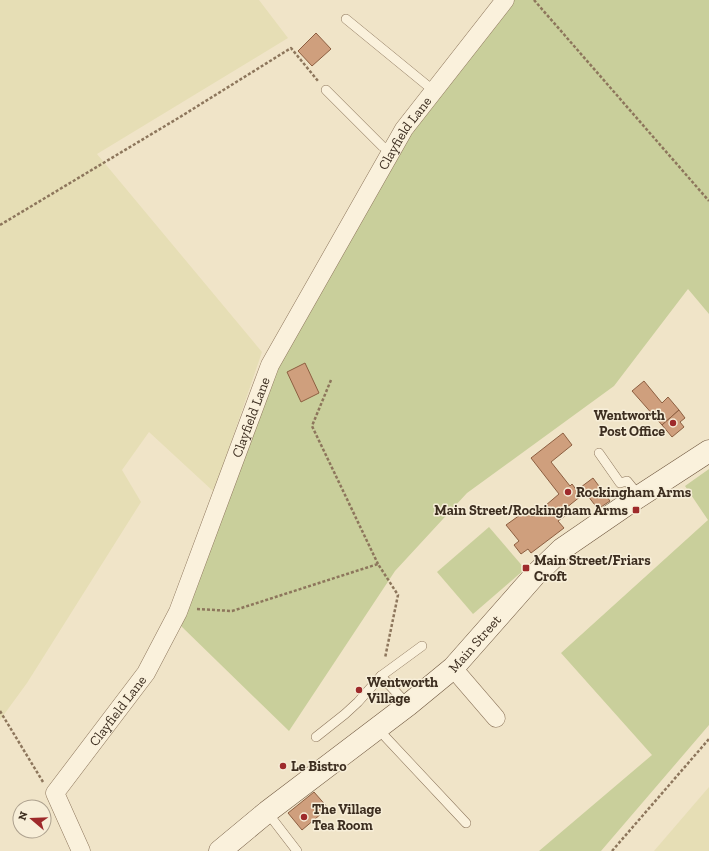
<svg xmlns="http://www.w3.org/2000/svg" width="709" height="851" font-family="'Zilla Slab',serif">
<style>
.farmland{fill:#e6deb5}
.green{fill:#c9cf9b}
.building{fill:#cf9f7d;stroke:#8d5f41}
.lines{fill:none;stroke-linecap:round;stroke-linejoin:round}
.service-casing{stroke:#8d765c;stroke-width:10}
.minor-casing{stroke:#8d765c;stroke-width:19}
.secondary-casing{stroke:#6f573f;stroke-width:23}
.path{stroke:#8d765c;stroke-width:2.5;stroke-dasharray:3 2;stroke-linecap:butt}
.service{stroke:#faf1dc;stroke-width:9}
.minor{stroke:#faf1dc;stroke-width:18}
.secondary{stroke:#faf1dc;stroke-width:22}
.poi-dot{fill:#9e2a2b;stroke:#f7eed8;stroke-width:1.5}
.labels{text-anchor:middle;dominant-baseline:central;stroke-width:3;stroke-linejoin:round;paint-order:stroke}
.street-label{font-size:14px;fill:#3d2e20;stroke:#f7eed8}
.poi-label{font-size:14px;font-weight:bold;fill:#3d2e20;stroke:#f7eed8;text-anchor:start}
</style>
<rect width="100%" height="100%" fill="#f0e4c8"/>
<g class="farmland">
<polygon points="0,0 259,0 288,38 97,154 262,352 214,492 149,432 122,470 141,502 27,683 0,720"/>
<polygon points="709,787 709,851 654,851"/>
</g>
<g class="green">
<polygon points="513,0 709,0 709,314 688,289 614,386 467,493 395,571 289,731 180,625 189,608 275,368 409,134"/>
<polygon points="709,469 709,725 601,851 539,851 652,755 561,653 708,520 685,486"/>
<polygon points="489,527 525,569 473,614 437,572"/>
</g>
<g class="building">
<polygon points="316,33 331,49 312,66 298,51"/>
<polygon points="305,363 319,393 301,402 287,372"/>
<polygon points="644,381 662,403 668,397 679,410 662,425 632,391"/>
<polygon points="679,410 685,418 680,422 684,427 672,437 662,425"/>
<polygon points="563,433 572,445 551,462 570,486 572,484 581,496 566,508 569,513 558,521 564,528 531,553 528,549 521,554 514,545 519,541 506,525 527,510 532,517 559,494 531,458"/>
<polygon points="593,478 610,501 598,509 581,487"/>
<polygon points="314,792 328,808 302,830 288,813"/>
</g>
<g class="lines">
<defs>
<g id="service">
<polyline points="346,19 434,91"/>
<polyline points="326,90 382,146 391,151"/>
<polyline points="599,453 620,483 627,481 640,497"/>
<polyline points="381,676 408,705"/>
<polyline points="377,728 466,823"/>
<polyline points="316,737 345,714 358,702 381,676 422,646"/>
<polyline points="267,812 297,851"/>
</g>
<g id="minor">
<polyline points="453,668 496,718"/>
<path id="s1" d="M81,851L55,793L146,673L178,612L270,365L404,129L505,0"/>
</g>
<g id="secondary">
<path id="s2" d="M220,851L267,812L408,705L453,668L535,575L562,549L629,503L709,451"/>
</g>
</defs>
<use href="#service" class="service-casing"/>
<use href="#minor" class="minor-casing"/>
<use href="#secondary" class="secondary-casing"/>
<g class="path">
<polyline points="534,0 709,201"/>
<polyline points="0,225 180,117 291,48 318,81"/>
<polyline points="331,380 312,426 378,564"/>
<polyline points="197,609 232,611 378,564 398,595 385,658"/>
<polyline points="0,711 43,782"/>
<polyline points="612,851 709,739"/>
</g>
<use href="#service" class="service"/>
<use href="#minor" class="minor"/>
<use href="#secondary" class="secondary"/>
</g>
<g class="poi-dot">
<circle cx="673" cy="423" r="4"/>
<circle cx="568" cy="492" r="4"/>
<rect x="632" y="506" width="8" height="8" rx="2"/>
<rect x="522" y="564" width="8" height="8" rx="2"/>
<circle cx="359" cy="690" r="4"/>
<circle cx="283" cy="766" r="4"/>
<circle cx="304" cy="817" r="4"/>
</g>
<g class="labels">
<g class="street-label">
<text stroke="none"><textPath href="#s1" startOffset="815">Clayfield Lane</textPath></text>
<text stroke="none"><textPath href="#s1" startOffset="491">Clayfield Lane</textPath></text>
<text stroke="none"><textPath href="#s2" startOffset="329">Main Street</textPath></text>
<text stroke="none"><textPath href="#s1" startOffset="167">Clayfield Lane</textPath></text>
</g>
<g class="poi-label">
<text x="665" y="415" text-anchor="end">Wentworth<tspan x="665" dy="16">Post Office</tspan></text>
<text x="576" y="492">Rockingham Arms</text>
<text x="628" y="510" text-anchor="end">Main Street/Rockingham Arms</text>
<text x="534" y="560">Main Street/Friars<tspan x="534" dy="16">Croft</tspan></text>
<text x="367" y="682">Wentworth<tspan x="367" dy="16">Village</tspan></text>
<text x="291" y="766">Le Bistro</text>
<text x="312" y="809">The Village<tspan x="312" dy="16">Tea Room</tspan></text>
</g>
</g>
<g transform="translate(32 819) rotate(289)"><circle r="19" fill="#f7eed8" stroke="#ada18e"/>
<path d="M0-3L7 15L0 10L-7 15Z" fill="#9e2a2b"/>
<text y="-6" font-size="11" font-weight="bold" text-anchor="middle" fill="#3d2e20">N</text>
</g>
</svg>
